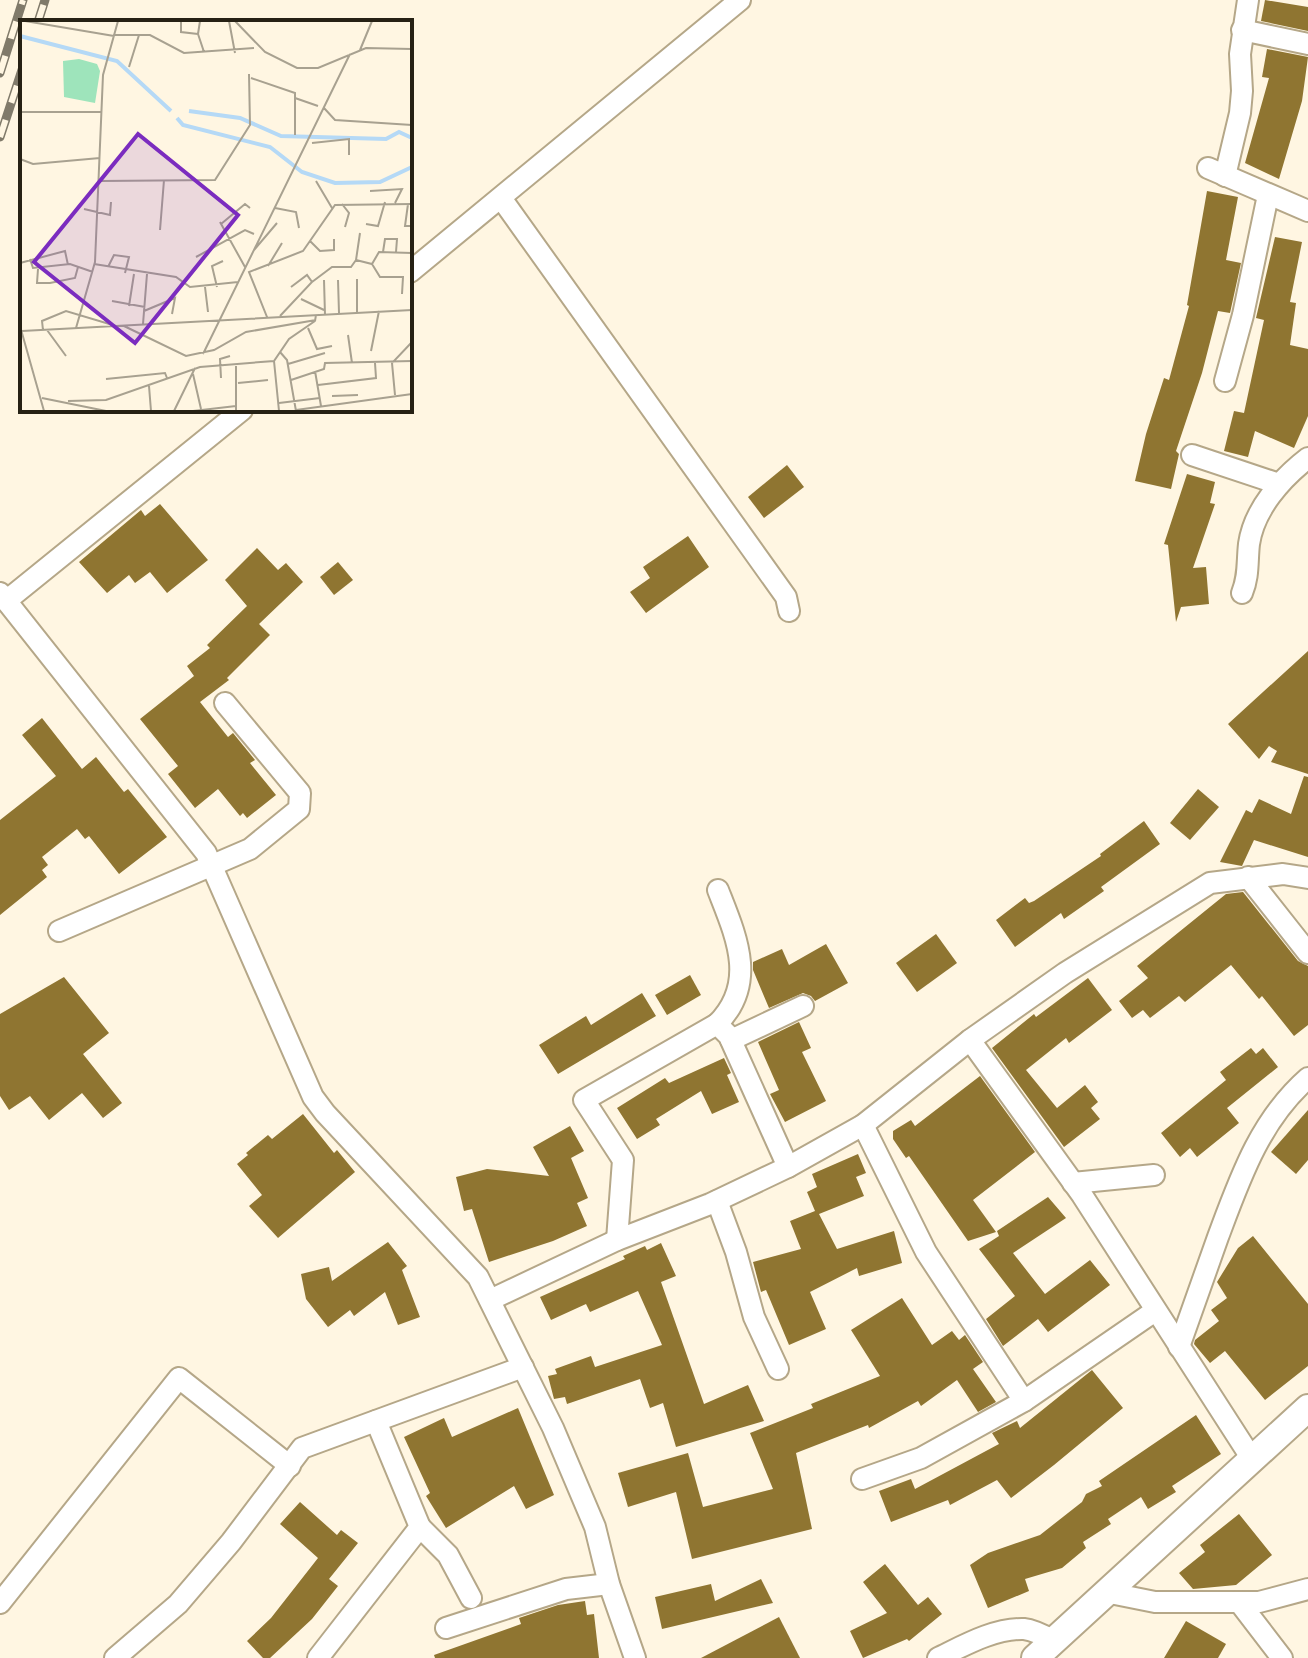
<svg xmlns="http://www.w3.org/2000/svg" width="1308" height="1658" font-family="'Work Sans',sans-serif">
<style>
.building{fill:#8f7531}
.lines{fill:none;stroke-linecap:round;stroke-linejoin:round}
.minor-casing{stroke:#b5a788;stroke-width:24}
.tertiary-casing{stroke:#b5a788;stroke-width:30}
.minor{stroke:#fff;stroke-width:20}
.tertiary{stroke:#fff;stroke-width:26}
.rail-casing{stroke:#807a6a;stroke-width:9}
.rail{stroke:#fff6e2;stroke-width:6;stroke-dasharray:18;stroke-linecap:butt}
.inset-river{fill:none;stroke:#b5d9f6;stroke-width:4}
.inset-road{fill:none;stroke:#a8a190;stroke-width:2}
.view{fill:#7b2cbf;fill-opacity:0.15;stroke:#7b2cbf;stroke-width:4}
.inset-edge{fill:none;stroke:#262114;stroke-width:4}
</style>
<rect width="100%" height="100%" fill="#fff6e2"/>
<g class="building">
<polygon points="1265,0 1308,7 1308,31 1261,21"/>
<polygon points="1267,49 1308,57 1302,101 1279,179 1245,163 1269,78 1262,77"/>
<polygon points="1207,191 1238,197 1226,260 1241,263 1230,313 1218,311 1202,373 1176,451 1179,454 1171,489 1135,481 1146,434 1164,378 1169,380 1189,306 1187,305"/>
<polygon points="1275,237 1302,242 1290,302 1296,303 1290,345 1308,349 1308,416 1294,448 1255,431 1248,457 1224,451 1234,411 1244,413 1264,320 1256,318"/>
<polygon points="787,465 804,487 764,518 748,497"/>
<polygon points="1187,474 1215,482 1210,503 1215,504 1193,568 1206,567 1209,604 1181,607 1176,622 1168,545 1164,544"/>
<polygon points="160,504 208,560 167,593 150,572 135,583 129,575 107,593 79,562 141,510 145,516"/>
<polygon points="688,536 709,567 646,613 630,592 650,578 643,567"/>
<polygon points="257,548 278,570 286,563 303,582 259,624 270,635 227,678 229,680 200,702 228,737 233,733 255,760 250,763 276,795 247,818 243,813 240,816 218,789 195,808 168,774 178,766 140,719 194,676 187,666 210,648 207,645 247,606 225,580"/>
<polygon points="338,562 353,580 334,595 320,577"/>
<polygon points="1308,651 1308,774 1271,762 1277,751 1269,746 1259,759 1228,724"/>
<polygon points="42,718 82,769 96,757 124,792 128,789 167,837 119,874 89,836 85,839 77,829 42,857 48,865 42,870 47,877 0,915 0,820 56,776 22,735"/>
<polygon points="1304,776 1308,777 1308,857 1254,840 1242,866 1220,862 1246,810 1252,813 1259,799 1291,814"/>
<polygon points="1198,789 1219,807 1190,840 1170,823"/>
<polygon points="1144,821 1160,844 1101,887 1104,891 1064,919 1061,913 1015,947 996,920 1025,898 1029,903 1034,901 1101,856 1100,854"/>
<polygon points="1243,892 1298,961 1308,966 1308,1025 1294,1036 1262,996 1259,999 1231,965 1185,1002 1179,996 1150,1018 1143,1010 1132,1018 1119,1001 1148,978 1137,966 1226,894"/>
<polygon points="936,934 957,963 917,992 896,963"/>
<polygon points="826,944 848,983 815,1001 811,996 803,993 769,1008 753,970 753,962 782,949 789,965"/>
<polygon points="690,975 701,995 667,1015 655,995"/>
<polygon points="64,977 109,1033 83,1054 122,1103 103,1118 82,1093 49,1120 30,1096 9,1110 0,1096 0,1014"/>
<polygon points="1088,978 1112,1010 1069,1043 1066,1038 1026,1070 1057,1108 1085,1085 1098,1102 1091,1108 1100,1119 1064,1147 992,1048 1034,1014 1036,1017"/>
<polygon points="642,993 656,1016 558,1074 539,1045 586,1016 591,1025"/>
<polygon points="799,1022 811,1048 802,1052 826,1101 785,1122 770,1094 779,1090 758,1042"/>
<polygon points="1251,1048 1256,1054 1263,1048 1278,1067 1227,1108 1239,1123 1197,1157 1190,1148 1180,1157 1161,1133 1226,1080 1220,1072"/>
<polygon points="724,1058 731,1073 727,1075 739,1102 712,1114 701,1091 656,1119 660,1125 637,1139 617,1108 665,1078 669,1083"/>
<polygon points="980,1076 1035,1152 973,1200 996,1232 968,1241 909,1156 906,1158 893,1139 893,1131 911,1120 915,1126"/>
<polygon points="1308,1110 1308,1160 1296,1174 1271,1152"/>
<polygon points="303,1114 334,1153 337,1150 355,1172 278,1238 249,1206 262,1195 237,1164 248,1155 246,1153 268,1135 272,1139"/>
<polygon points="570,1126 584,1151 571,1158 588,1198 577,1203 587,1226 553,1241 489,1262 472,1209 464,1211 456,1177 487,1169 549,1176 533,1147"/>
<polygon points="858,1154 866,1173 856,1177 864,1196 819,1214 837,1249 894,1231 902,1263 859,1276 857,1268 810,1292 826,1329 789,1345 766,1290 761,1292 753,1262 801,1249 790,1221 815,1211 807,1192 817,1187 812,1174"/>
<polygon points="1048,1197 1066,1218 1013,1253 1045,1294 1090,1260 1110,1285 1048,1332 1038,1319 1003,1346 986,1319 1015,1296 979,1249 999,1236 997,1231"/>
<polygon points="1253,1236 1308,1304 1308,1366 1265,1400 1225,1351 1210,1363 1194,1344 1195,1340 1219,1321 1211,1310 1227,1298 1217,1282 1238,1248"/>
<polygon points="388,1242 407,1266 402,1270 420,1317 398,1325 385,1292 354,1316 350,1310 328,1327 306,1299 301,1274 329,1267 332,1281"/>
<polygon points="661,1243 676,1276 661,1282 704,1404 748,1385 764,1421 676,1447 663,1403 650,1408 640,1379 567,1404 565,1397 554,1399 548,1376 557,1374 555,1369 591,1356 595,1367 662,1345 638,1291 590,1312 586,1304 551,1320 540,1297 625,1259 623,1256 645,1246 647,1250"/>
<polygon points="902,1298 932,1345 952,1331 959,1340 965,1335 983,1362 973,1369 996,1402 978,1412 957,1380 921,1406 918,1401 869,1428 868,1425 796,1453 812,1529 692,1559 676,1492 628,1507 618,1473 688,1453 703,1507 773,1489 750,1433 813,1408 811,1404 880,1376 851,1330"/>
<polygon points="1092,1370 1123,1408 1054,1465 1011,1498 997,1480 950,1505 948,1500 891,1522 879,1491 911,1479 915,1489 999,1444 992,1433 1017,1421 1020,1428"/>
<polygon points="518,1408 554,1495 526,1509 514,1486 446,1528 426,1496 430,1493 404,1437 444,1418 452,1437"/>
<polygon points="1196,1415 1221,1454 1172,1486 1176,1492 1148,1509 1141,1497 1108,1519 1111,1524 1083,1542 1086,1548 1062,1568 1025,1579 1029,1591 988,1608 970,1565 988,1553 1040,1535 1082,1502 1086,1494 1102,1486 1099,1481"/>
<polygon points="300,1502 337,1535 341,1530 358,1543 329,1579 338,1586 312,1619 270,1658 263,1658 247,1641 271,1618 318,1558 280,1524"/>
<polygon points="1239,1514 1272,1555 1236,1585 1193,1589 1179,1573 1205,1552 1200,1545"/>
<polygon points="885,1564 918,1605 928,1597 942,1614 909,1641 907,1639 863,1658 850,1631 887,1613 863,1582"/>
<polygon points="761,1579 773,1603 662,1629 655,1597 711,1584 715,1601"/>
<polygon points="585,1601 587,1615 594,1614 599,1658 435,1658 434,1655 521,1624 519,1618 558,1605"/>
<polygon points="779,1617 800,1658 701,1658"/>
<polygon points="1186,1621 1226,1644 1218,1658 1164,1658"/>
</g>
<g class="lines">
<defs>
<g id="minor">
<polyline points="1242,30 1308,44"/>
<polyline points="1208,168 1308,211"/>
<polyline points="1225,176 1240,113 1242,91 1240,54 1248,0"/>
<polyline points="501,198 786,597 789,611"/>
<polyline points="410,272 740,0"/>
<polyline points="1225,381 1243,315 1268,195"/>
<polyline points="1192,455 1279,484"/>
<polyline points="0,593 206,853 313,1097 325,1113 478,1277 553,1428 595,1527 609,1584 635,1658"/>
<path d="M1242,593C1249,576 1247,562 1249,544C1254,509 1282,478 1308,458"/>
<polyline points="6,601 242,410"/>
<polyline points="1248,877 1308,953"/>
<polyline points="59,931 250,849 299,809 300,793 225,703"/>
<path d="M717,1024C758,983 736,936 718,890"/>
<polyline points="731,1040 803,1006"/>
<polyline points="970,1040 1082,1195 1252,1459"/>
<polyline points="863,1125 926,1252 1024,1401"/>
<polyline points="1073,1183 1154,1175"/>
<polyline points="717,1201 736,1252 754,1317 778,1369"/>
<polyline points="617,1240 623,1160 584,1100 717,1024 729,1036 788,1167"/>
<polyline points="490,1300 617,1240 710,1204 788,1167 863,1125 970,1040 1065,973 1210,883 1283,874 1308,878"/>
<path d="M1179,1347C1192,1310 1205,1273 1218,1237C1240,1178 1260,1120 1308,1078"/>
<polyline points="862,1479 921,1458 1024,1401 1155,1311"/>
<polyline points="420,1527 448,1555 471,1598"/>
<polyline points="1105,1592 1155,1602 1259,1602 1308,1589"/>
<polyline points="1239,1602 1282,1658"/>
<polyline points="0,1603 179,1378 290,1466"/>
<polyline points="446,1628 566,1589 609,1584"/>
<polyline points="115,1658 178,1604 231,1542 302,1448 523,1367"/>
<polyline points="318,1658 420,1527 376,1421"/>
<path d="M938,1658C963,1646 994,1628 1024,1629C1034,1630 1045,1636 1054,1641"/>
</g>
<polyline id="tertiary" points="1035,1658 1308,1408"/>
</defs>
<use href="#minor" class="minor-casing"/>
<use href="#tertiary" class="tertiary-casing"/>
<use href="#minor" class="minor"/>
<use href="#tertiary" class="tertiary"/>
<defs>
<g id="rail">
<polyline points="38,22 45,0"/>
<polyline points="0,73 23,0"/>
<polyline points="0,137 22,70"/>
</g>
</defs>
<use href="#rail" class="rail-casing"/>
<use href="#rail" class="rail"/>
</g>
<g transform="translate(20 20)">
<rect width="392" height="392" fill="#fff6e2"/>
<path d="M59,39L77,44L80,51L75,83L44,77L43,41Z" fill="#9ee4bb"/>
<path class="inset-river" d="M0,16L97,41L151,91M169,91L220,98L261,116L366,119L379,112L392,118M157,98L163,105L250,127L282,152L315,163L360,162L392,147"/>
<path class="inset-road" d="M5,1L94,16M161,1V12L178,14M180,1L178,14L184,32M209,1L215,33M215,1L245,32L277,48H298L346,28L392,29M95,15H130L164,33L234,28M340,30L352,1M109,47L119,15M231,58L275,73V115M275,78L298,86M304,88L315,100L392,105M0,92H81M292,123L329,119V135M0,139L13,144L80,138M81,161L195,160L230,105L229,54M296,161L312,188M350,171L382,169L375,183M322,184L329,193L325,207M388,184L385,206H392M255,188L276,192L279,208M64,189L90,195L91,182M200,202L225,247M201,204L225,184L230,188M346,204L358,206L365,182M140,210L144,160M340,213L336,240L352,244L359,232L392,233M290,221L300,231L314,230V219M234,230L257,203M363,232L365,219H377L376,232M176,237L225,210L234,214M10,239L13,248L50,244L73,252M0,243L45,231L48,245M74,244L156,257L170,267L218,262M352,244L360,257H383L382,274M248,246L262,223M88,247L94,235L109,237L105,253M18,249L17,263H30L55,258L58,247M337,259V292M304,260L305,295M318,260L319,293M292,262L312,247H331L336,240M185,267L188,292M197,267L192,246L203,241M281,279L304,290M92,281L125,287M109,286L114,254M124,291L155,278L152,294M260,296L292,262L287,255L271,267M247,297L229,252L283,231L315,185L392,184M123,304L127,254M0,306L24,391M104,306L166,336L194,330L226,312L296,300M56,308L75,242L83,55L98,1M288,308L297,329L312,326M23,310L22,301L46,291L96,306M27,310L46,336M2,311L392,290M328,315L332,343M351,331L359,291M260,332L267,340L276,391M183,334L330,34M254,341L259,391M268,344L305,333M295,351L301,386M173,354L181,389M201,358L200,339L210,336M86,359L145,353L147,358M271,360L304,349L305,343L392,341M218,363L248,360M298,365L356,358L355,343M129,366L131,391M375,375L372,343L392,322M312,376L338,375M22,378L86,391M48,381L86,380L180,347L254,341L269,319L295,301L296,295M259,383L300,378M276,390L392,374M154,391L175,348M173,391L216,386M216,391V346M339,391H384"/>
<path class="view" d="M118,114L218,195L115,323L14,242Z"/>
<rect width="392" height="392" class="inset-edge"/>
</g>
</svg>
